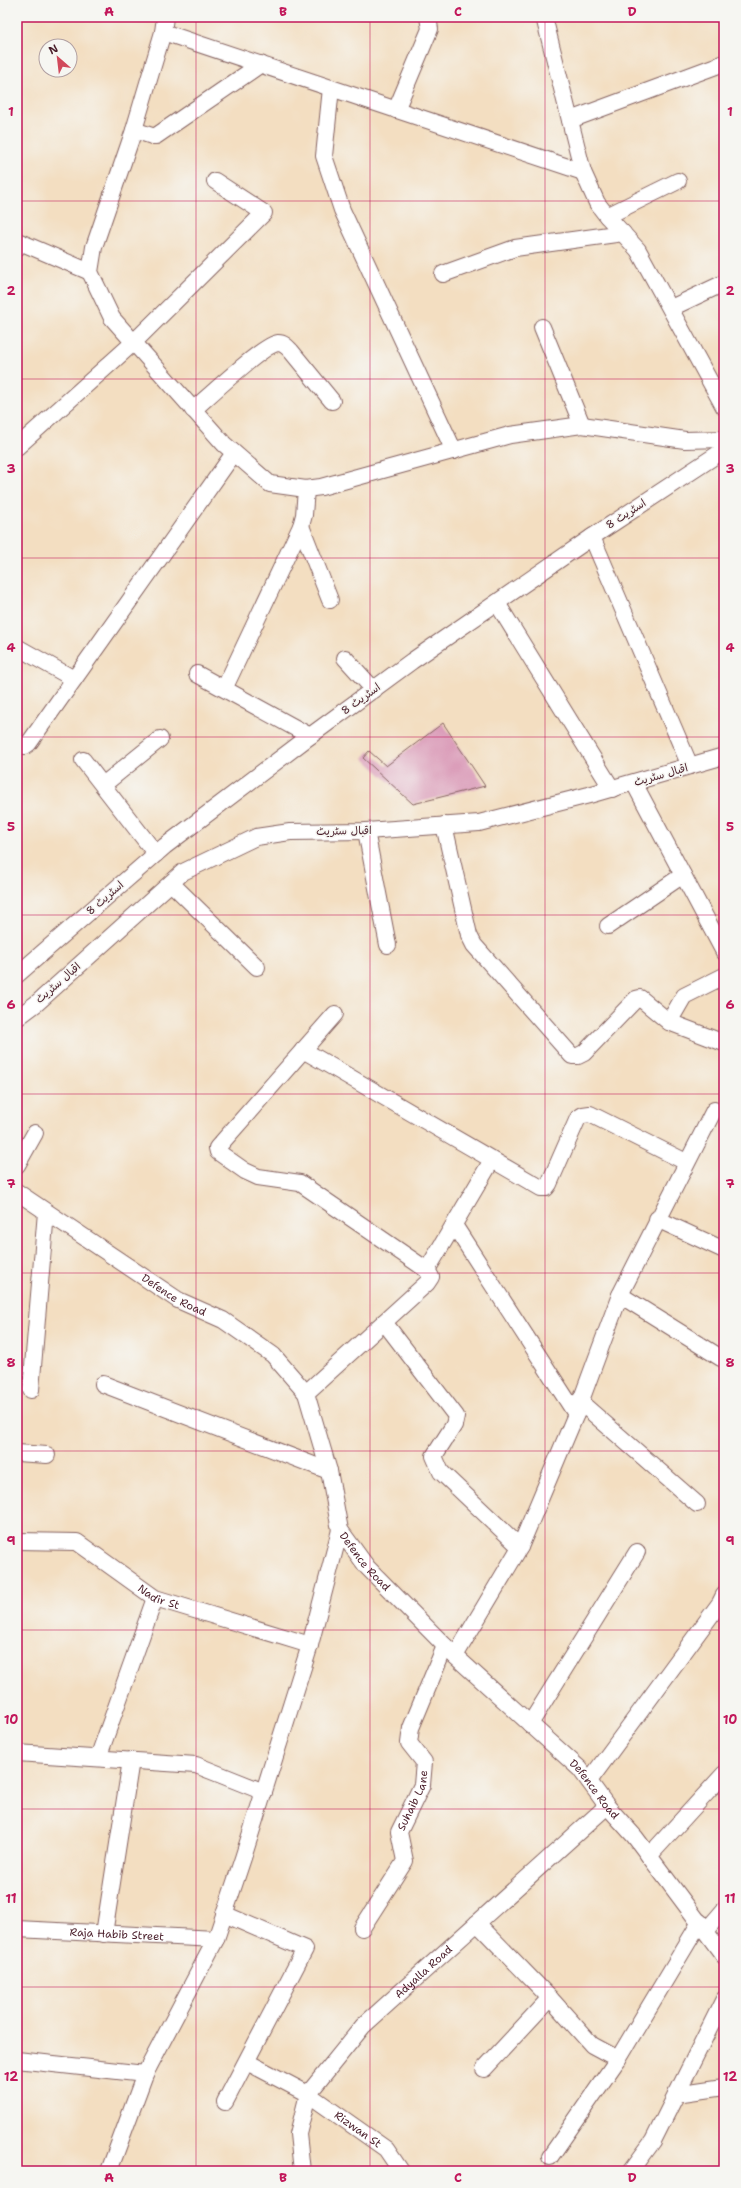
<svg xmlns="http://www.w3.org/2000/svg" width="741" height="2188" font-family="'Shantell Sans','Playpen Sans Arabic',sans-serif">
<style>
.building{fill:#db9eba}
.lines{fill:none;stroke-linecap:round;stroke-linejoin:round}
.minor-casing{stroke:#856260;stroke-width:18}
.minor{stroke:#fff;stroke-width:16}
.grid{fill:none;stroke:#c2185b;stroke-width:1;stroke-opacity:0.55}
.labels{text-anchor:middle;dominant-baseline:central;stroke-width:3;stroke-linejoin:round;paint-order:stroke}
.street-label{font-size:11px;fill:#4a1f2b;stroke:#f6f6f2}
.neatline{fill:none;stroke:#c2185b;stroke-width:1.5}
.grid-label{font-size:13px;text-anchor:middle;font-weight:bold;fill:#c2185b}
</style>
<rect width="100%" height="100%" fill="#f6f6f2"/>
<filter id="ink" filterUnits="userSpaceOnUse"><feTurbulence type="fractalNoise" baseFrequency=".025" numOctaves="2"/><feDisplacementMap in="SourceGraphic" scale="8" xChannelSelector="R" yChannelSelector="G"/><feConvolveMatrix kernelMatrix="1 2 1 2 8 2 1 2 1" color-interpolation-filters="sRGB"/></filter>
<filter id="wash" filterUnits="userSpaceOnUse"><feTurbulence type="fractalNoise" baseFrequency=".012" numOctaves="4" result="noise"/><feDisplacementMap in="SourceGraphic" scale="16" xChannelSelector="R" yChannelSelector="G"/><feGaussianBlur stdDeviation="0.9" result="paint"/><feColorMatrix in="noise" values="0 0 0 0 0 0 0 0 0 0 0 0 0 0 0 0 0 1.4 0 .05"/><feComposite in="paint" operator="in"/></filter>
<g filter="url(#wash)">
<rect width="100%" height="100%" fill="#f3dec1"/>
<g id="blocks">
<polygon class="building" points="443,723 485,786 413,804 363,758 369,751 386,766"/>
</g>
</g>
<g filter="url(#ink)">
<use href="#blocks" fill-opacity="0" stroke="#856260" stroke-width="1"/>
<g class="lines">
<defs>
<g id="minor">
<polyline points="165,17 163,32 134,130 94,247 90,272 112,318 224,444 270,484 306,489 321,487 510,435 582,425 685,440 724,439"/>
<polyline points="544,17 583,172 597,203 607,216 638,250 724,407"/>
<polyline points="163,32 583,172"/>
<polyline points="331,88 324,156 342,210 454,451"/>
<polyline points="396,110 430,29 428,17"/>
<polyline points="570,120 724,63"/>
<polyline points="134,130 152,136 156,136 261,64"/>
<polyline points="607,216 678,181"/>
<polyline points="17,248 20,242 90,272"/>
<polyline points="443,274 515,248 623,233"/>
<polyline points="671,308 724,283"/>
<polyline points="542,327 582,425"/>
<path d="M193,410C207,398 264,344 278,343C284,343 287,347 291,351L332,401"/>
<polyline points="17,447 133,343 264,213 215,181"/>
<polyline points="301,526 330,600"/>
<polyline points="592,537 690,766"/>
<polyline points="497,603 612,789"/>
<polyline points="17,647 74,679"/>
<polyline points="345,658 374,690"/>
<polyline points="197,674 310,736"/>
<polyline points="225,687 301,526 304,515 306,489"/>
<polyline points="17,743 25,746 29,743 234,453"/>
<polyline points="83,760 156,854"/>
<polyline points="634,783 724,952"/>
<polyline points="103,785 160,739"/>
<polyline points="444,825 469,935 474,945 572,1056 578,1056 584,1053 636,999 640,998 669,1022"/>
<polyline points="366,831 388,945"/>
<polyline points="171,883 257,967"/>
<polyline points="608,926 683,875"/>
<polyline points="17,975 165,846 310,736 412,661 592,537 724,450"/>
<polyline points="724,976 684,996 669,1022 724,1043"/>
<polyline points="17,1018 37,1003 183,872 256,837 290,832 366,831 479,823 589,795 724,756"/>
<polyline points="303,1050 541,1188 546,1188 549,1184 578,1118 583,1115 590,1114 686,1162"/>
<polyline points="17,1165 35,1133"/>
<path id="s1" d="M17,1192L178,1300L223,1320L273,1355L306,1393L329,1471L340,1530L367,1567L455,1656L580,1769L607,1806L635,1837L724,1956"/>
<polyline points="657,1219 724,1250"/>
<polyline points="454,1225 576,1414"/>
<polyline points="427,1270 492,1160"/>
<polyline points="620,1295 721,1358"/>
<polyline points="384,1322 456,1416 454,1425 434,1456 441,1472 520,1547"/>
<polyline points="103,1384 329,1471"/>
<polyline points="31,1390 46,1212"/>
<polyline points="306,1393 427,1283 431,1277 427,1270 300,1183 258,1177 245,1171 218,1152 217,1148 335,1014"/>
<polyline points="579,1401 697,1504"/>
<polyline points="17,1453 47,1455"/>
<path id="s2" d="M17,1541L77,1542L155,1598L310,1645"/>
<polyline points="455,1656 520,1547 576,1414 620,1295 714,1110"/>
<polyline points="530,1724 637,1552"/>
<polyline points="17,1753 196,1765 264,1792"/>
<polyline points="98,1758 155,1598"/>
<polyline points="589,1781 720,1603 724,1595"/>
<polyline points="649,1856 724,1774"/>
<polyline points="224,1914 305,1949 225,2102"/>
<polyline points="477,1923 550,1998 484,2069"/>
<path id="s3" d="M362,1928L405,1861L399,1832L422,1785L424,1762L409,1743L411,1728L445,1646"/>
<path id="s4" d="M17,1929L216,1939"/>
<polyline points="706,1931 724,1910"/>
<polyline points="104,1934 131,1760"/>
<polyline points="550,1998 592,2045 618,2059 550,2157"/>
<polyline points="618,2059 700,1922"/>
<polyline points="17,2060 145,2074"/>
<path id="s5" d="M247,2062L308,2094L386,2149L401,2171"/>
<polyline points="676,2094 724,2087"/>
<polyline points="109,2171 145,2074 216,1939 243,1858 310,1645 340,1530"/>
<path id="s6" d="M302,2171L298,2134L308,2094L363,2026L607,1806"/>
<polyline points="631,2171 653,2141 724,1999"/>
</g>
</defs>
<use href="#minor" class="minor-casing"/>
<use href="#minor" class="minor"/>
</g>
</g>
<path class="grid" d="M196,17V2171M370,17V2171M545,17V2171M17,201H724M17,379H724M17,558H724M17,737H724M17,915H724M17,1094H724M17,1273H724M17,1451H724M17,1630H724M17,1809H724M17,1987H724"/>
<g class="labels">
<g class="street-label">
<text transform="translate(626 514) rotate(-33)">اسٹریٹ 8</text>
<text transform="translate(361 699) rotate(-36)">اسٹریٹ 8</text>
<text transform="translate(661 775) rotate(-16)">اقبال سٹریٹ</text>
<text transform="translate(344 831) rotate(-1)">اقبال سٹریٹ</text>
<text transform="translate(105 898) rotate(-41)">اسٹریٹ 8</text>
<text transform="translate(58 983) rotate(-41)">اقبال سٹریٹ</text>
<text stroke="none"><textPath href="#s1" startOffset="188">Defence Road</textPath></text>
<text stroke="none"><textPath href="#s1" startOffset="536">Defence Road</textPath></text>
<text stroke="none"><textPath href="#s2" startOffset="159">Nadir St</textPath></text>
<text stroke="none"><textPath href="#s1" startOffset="860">Defence Road</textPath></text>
<text stroke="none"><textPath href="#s3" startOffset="144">Suhaib Lane</textPath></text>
<text stroke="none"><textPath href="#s4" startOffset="100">Raja Habib Street</textPath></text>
<text stroke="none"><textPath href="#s6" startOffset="247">Adyalla Road</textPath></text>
<text stroke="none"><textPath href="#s5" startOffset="130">Rizwan St</textPath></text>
</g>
</g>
<rect width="741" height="2188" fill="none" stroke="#f6f6f2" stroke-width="44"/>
<g transform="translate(58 58) rotate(332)"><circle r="19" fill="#f6f6f2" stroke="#b1a0a2"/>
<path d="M0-3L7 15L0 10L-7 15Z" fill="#d1495b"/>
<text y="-6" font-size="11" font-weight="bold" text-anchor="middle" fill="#4a1f2b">N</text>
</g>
<rect x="22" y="22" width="697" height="2144" class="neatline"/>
<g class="grid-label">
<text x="109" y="16">A</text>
<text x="283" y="16">B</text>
<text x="458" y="16">C</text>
<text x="632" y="16">D</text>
<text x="11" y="116">1</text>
<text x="730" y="116">1</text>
<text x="11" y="295">2</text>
<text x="730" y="295">2</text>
<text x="11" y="473">3</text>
<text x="730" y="473">3</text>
<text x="11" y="652">4</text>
<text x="730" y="652">4</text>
<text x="11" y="831">5</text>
<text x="730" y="831">5</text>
<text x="11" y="1009">6</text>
<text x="730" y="1009">6</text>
<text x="11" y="1188">7</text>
<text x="730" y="1188">7</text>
<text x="11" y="1367">8</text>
<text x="730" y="1367">8</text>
<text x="11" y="1545">9</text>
<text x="730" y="1545">9</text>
<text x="11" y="1724">10</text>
<text x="730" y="1724">10</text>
<text x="11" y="1903">11</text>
<text x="730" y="1903">11</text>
<text x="11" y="2081">12</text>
<text x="730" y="2081">12</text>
<text x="109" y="2182">A</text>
<text x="283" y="2182">B</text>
<text x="458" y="2182">C</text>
<text x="632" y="2182">D</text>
</g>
</svg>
